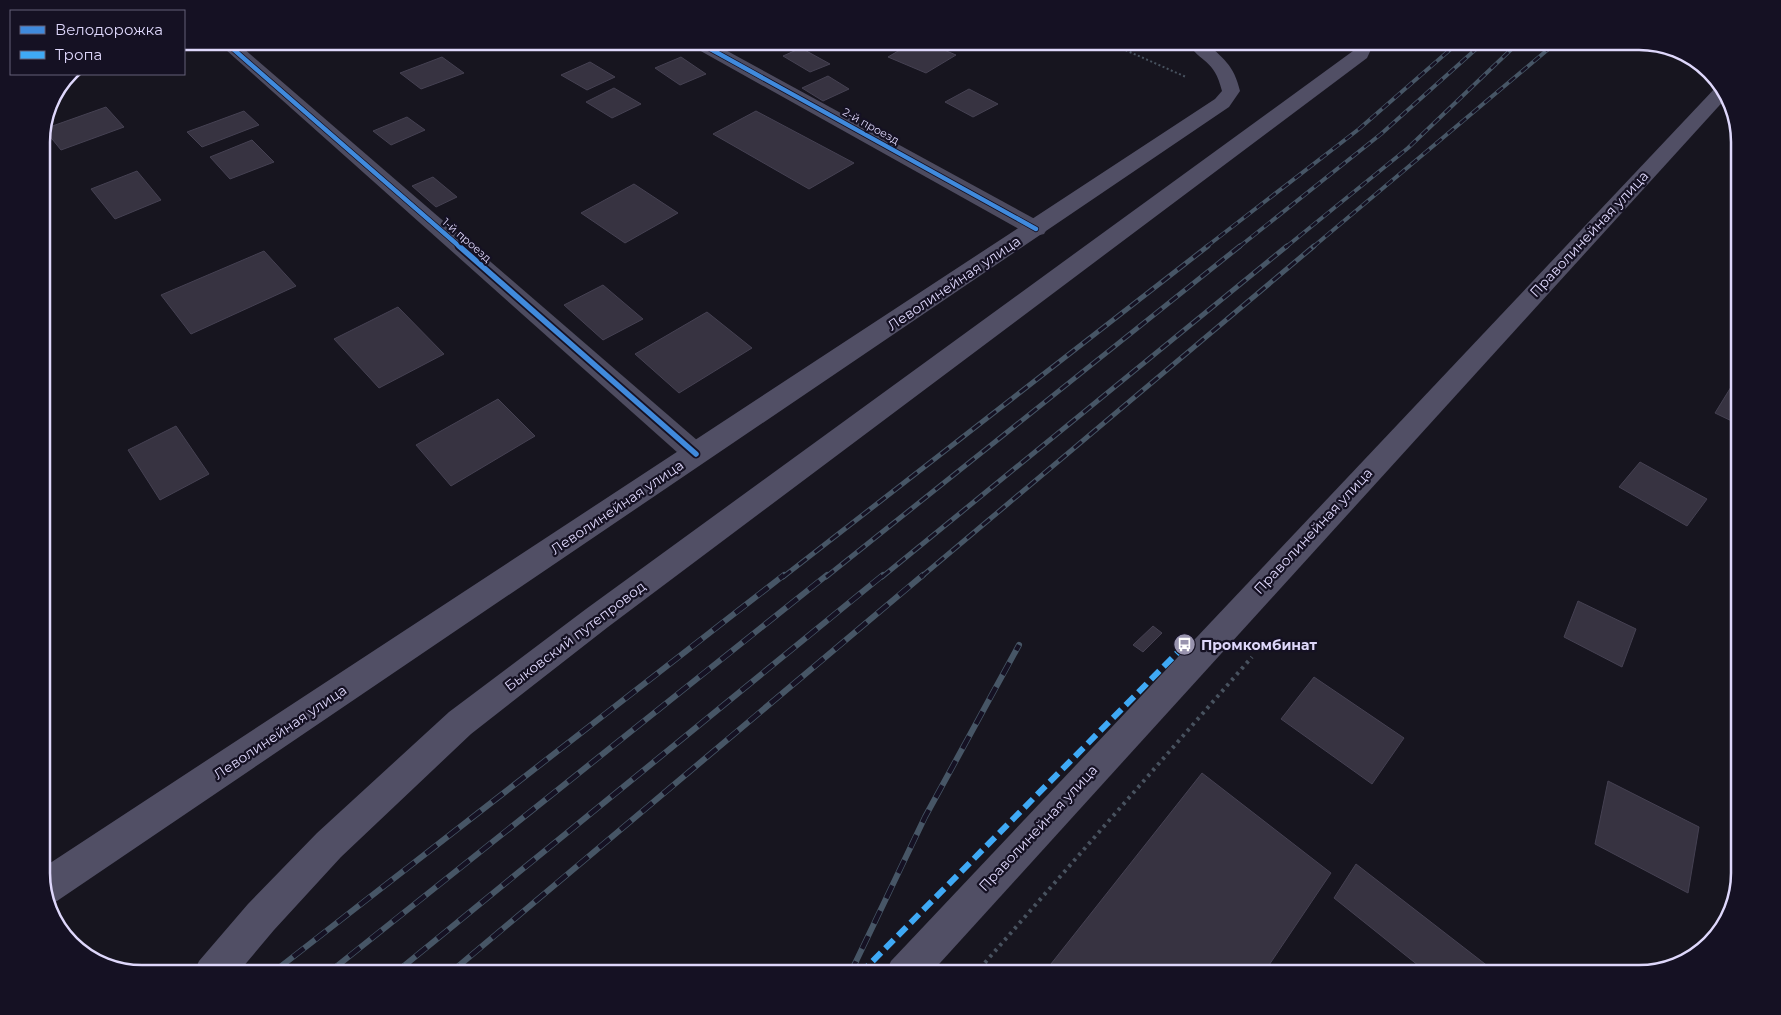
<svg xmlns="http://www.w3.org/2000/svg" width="1781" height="1015" font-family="Montserrat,sans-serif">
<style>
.building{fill:#373341;stroke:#454152}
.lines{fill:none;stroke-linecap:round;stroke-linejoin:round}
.path-far1{stroke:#48525f;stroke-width:2;stroke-dasharray:2 2.5;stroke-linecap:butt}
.path{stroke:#48525f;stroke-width:4;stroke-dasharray:3 4.5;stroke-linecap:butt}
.street{fill:#4d4b5f;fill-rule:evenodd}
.secondary{fill:#514f65;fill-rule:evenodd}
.rail-far2-casing{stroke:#475666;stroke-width:4}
.rail-far1-casing{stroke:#475666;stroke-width:5}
.rail-casing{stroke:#475666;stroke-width:6}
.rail-far2{stroke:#151123;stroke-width:2.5;stroke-dasharray:8;stroke-linecap:butt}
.rail-far1{stroke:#151123;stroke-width:3;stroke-dasharray:10;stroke-linecap:butt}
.rail{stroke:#151123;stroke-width:4.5;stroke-dasharray:14;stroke-linecap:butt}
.quiet{stroke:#3fa9f5;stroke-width:6;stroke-dasharray:12 6;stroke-linecap:butt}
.cycleway-far1-casing{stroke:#151123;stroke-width:6}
.cycleway-casing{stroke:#151123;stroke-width:9}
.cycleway-far1{stroke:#408adc;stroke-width:4.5}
.cycleway{stroke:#408adc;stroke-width:5.5}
.labels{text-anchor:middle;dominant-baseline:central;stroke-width:4.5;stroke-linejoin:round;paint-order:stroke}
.far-street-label{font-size:11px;fill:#ded7fb;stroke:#151123}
.street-label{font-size:14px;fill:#ded7fb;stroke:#151123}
.poi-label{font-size:14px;font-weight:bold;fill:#ded7fb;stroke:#151123;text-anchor:start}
.rim{fill:none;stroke:#ded7fb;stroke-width:2.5}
</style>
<rect width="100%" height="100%" fill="#17151f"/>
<g class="building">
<polygon points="915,41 923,41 956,55 926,73 888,57"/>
<polygon points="801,48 830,64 810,72 783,56"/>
<polygon points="442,57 464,73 421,89 400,73"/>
<polygon points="681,57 706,74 680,85 655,68"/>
<polygon points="590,62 615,77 587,90 561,75"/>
<polygon points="828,76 849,89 823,101 802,88"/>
<polygon points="614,88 641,104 612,118 586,102"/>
<polygon points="969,89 998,104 973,117 945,102"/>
<polygon points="106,107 124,127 61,150 44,129"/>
<polygon points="244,111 259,125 202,147 187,132"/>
<polygon points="756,111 854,163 809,189 713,134"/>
<polygon points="407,117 425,130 391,145 373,131"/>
<polygon points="252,140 274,162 230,179 210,157"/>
<polygon points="137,171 161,200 115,219 91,189"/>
<polygon points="433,177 457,197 436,207 412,186"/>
<polygon points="634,184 678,213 625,243 581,213"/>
<polygon points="264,251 296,286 191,334 161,295"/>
<polygon points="603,285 643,319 603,340 564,305"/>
<polygon points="398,307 444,354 379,388 334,339"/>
<polygon points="707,312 752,348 679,393 635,354"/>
<polygon points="1731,387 1740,391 1740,425 1715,413"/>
<polygon points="498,399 535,436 451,486 416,445"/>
<polygon points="176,426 209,474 160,500 128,450"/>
<polygon points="1640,462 1707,499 1687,526 1619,487"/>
<polygon points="1578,601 1636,629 1622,667 1564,637"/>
<polygon points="1153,626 1162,633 1143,652 1133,645"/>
<polygon points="1314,677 1404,738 1372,784 1281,719"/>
<polygon points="1202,773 1331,873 1263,974 1043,974"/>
<polygon points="1608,781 1699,827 1688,893 1595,844"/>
<polygon points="1356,864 1498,974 1429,974 1334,898"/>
</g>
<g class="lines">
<polyline class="path-far1" points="1105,41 1186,77"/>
<polyline class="path" points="975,974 1252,657"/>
<g class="street">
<polygon points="216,41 235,41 705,447 709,454 705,461 696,464 687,461"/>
<polygon points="688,41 709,41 1044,224 1047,229 1044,234 1036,236 1028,234 690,45"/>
</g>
<g class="secondary">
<path d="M1186,41H1204C1223,58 1234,65 1240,91L1229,107L57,901L49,904L41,880V869L1215,99L1222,91C1214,58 1201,64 1186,41Z"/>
<polygon points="1357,41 1375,41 1367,58 608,627 471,734 341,857 274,930 237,974 193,974 199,961 248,904 317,833 449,712 586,609 1353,51"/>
<polygon points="1718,85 1720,85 1726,91 1728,96 930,974 885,974 891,961"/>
</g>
<defs>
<g id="rail-far2">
<polyline points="1206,247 1359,129 1460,41"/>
<polyline points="1239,247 1381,134 1485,41"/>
<polyline points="1286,247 1408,148 1520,41"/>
<polyline points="1313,247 1558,41"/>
</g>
<g id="rail-far1">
<polyline points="783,577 1208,246"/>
<polyline points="826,577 1240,246"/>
<polyline points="882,577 1287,246"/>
<polyline points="921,577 1314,246"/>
</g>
<g id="rail">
<polyline points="271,974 784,575"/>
<polyline points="327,974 827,575"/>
<polyline points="394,974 883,575"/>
<polyline points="449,974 923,575"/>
<polyline points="850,974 925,817 1019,645"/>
</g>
</defs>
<use href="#rail-far2" class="rail-far2-casing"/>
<use href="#rail-far1" class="rail-far1-casing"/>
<use href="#rail" class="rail-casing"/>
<use href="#rail-far2" class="rail-far2"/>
<use href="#rail-far1" class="rail-far1"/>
<use href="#rail" class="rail"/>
<polyline class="quiet" points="860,974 1185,645"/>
<defs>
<g id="cycleway-far1">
<polyline points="224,41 460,247"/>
<polyline points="696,41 1036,229"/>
</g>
<polyline id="cycleway" points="459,246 696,454"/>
</defs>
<use href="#cycleway-far1" class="cycleway-far1-casing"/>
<use href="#cycleway" class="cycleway-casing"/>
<use href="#cycleway-far1" class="cycleway-far1"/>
<use href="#cycleway" class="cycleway"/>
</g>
<defs>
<symbol id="bus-disc" viewBox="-11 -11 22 22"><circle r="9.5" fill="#9893ae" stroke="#151123"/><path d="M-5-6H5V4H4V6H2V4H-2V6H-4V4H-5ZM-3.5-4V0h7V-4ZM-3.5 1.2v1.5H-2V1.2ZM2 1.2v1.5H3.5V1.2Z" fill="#fff"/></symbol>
</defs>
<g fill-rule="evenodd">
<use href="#bus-disc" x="1172" y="632" width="25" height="25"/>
</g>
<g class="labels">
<g class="far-street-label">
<text transform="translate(871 126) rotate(29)">2-й проезд</text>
<text transform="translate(467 240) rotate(41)">1-й проезд</text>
</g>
<g class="street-label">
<text transform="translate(1589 234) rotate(-47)">Праволинейная улица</text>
<text transform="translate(954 283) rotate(-34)">Леволинейная улица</text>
<text transform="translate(617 507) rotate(-34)">Леволинейная улица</text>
<text transform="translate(1313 531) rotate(-47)">Праволинейная улица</text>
<text transform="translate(575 636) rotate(-37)">Быковский путепровод</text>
<text transform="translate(280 732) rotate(-34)">Леволинейная улица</text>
<text transform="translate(1038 828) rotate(-47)">Праволинейная улица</text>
</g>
<g class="poi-label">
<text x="1201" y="645">Промкомбинат</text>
</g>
</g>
<path d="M0 0H1781V1015H0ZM142 50H1639A92 92 0 0 1 1731 142V873A92 92 0 0 1 1639 965H142A92 92 0 0 1 50 873V142A92 92 0 0 1 142 50Z" fill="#151123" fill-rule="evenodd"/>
<path class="rim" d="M142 50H1639A92 92 0 0 1 1731 142V873A92 92 0 0 1 1639 965H142A92 92 0 0 1 50 873V142A92 92 0 0 1 142 50Z"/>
<rect x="10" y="10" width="175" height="65" fill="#151123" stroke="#656079"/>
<rect x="20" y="26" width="25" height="8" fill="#408adc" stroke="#656079"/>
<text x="55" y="35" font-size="15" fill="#ded7fb">Велодорожка</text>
<rect x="20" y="51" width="25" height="8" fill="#3fa9f5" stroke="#656079"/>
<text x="55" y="60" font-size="15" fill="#ded7fb">Тропа</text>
</svg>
